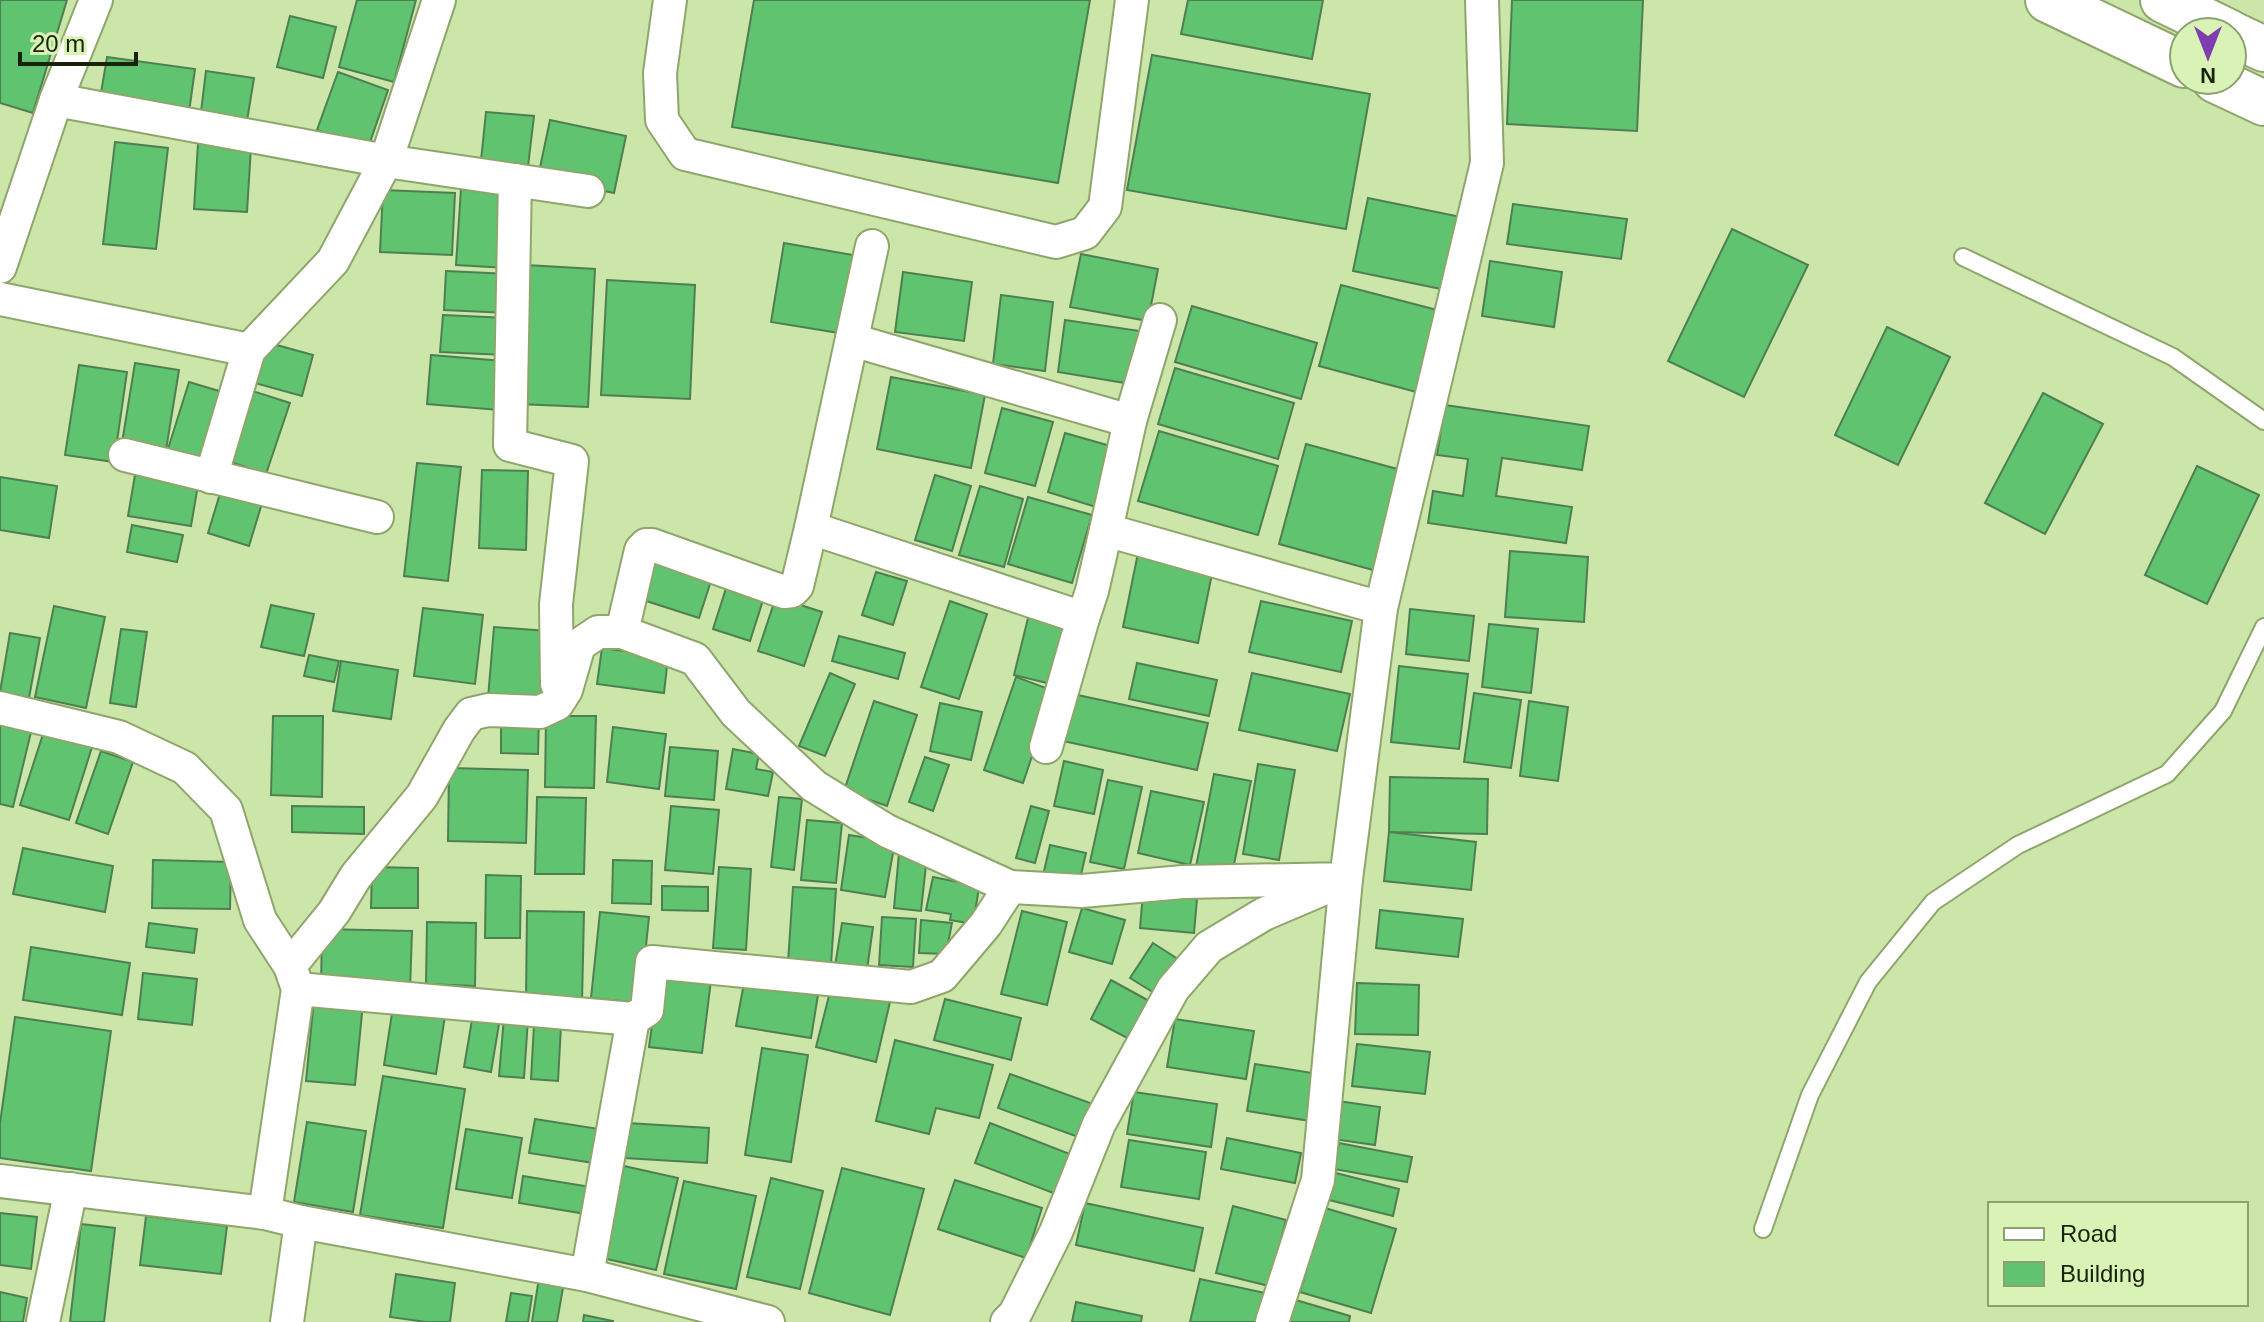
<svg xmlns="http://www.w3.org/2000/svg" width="2264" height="1322" font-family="Arial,sans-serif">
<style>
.building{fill:#60c36f;stroke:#4e7f53;stroke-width:2}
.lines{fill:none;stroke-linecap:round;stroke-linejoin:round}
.lane-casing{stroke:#8ea66c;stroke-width:20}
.street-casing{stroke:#8ea66c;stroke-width:36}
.primary-casing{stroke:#8ea66c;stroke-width:48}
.lane{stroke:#fff;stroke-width:16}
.street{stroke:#fff;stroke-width:32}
.primary{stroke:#fff;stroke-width:44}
</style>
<rect width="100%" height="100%" fill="#cbe6a8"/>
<g class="building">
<polygon points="0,0 67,0 33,113 0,103"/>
<polygon points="357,0 416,0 394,82 339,67"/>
<polygon points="754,0 1090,0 1058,183 732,127"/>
<polygon points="1188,0 1323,0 1312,59 1181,34"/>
<polygon points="1512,0 1643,0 1637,131 1507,124"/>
<polygon points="290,16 336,27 323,78 277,67"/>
<polygon points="1152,55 1370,94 1346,229 1127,190"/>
<polygon points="107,57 195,69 189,112 100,99"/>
<polygon points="206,71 254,78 246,127 200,120"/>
<polygon points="338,72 388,90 368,148 317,130"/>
<polygon points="486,112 534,116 527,175 480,170"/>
<polygon points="550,120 626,136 614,193 538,177"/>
<polygon points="115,142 168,148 156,249 103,244"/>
<polygon points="198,143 251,147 247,212 194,209"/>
<polygon points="461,189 512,193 507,268 456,265"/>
<polygon points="383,190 455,193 452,255 380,252"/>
<polygon points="1368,198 1461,217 1446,290 1353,271"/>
<polygon points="1513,204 1627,219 1621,259 1507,244"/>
<polygon points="1732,229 1808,265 1744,397 1668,361"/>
<polygon points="784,243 853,255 839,333 771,322"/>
<polygon points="1081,254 1158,269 1148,321 1070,307"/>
<polygon points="1490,261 1562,272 1554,327 1482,316"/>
<polygon points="526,265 595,269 588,407 518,404"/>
<polygon points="446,271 510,274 508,313 444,310"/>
<polygon points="903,272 972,282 964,341 895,332"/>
<polygon points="607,280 695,285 690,399 601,395"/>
<polygon points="1341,285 1441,311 1420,393 1319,366"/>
<polygon points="1001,295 1053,302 1045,371 993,364"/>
<polygon points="1192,306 1317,343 1301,399 1175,362"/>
<polygon points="443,315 507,318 505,355 440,352"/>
<polygon points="1065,320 1140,331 1131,384 1058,372"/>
<polygon points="1887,327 1950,357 1898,465 1835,435"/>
<polygon points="262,341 313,355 302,396 251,382"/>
<polygon points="431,355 503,361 499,410 427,404"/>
<polygon points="135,363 179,370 166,450 122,443"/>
<polygon points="79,365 127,372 114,462 65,455"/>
<polygon points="1175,368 1294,403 1278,459 1158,424"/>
<polygon points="891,377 985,395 971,468 877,449"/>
<polygon points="189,382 229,394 208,465 167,452"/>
<polygon points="246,389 290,403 266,474 222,459"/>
<polygon points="2043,393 2103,424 2045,534 1985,503"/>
<polygon points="1445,405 1589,426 1582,470 1502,458 1496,496 1572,507 1566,543 1428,523 1433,491 1463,496 1468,459 1437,455"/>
<polygon points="1002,408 1053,422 1035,486 985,473"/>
<polygon points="1159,431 1278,466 1258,535 1138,501"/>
<polygon points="1065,433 1114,447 1096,507 1048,492"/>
<polygon points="1306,444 1401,470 1373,570 1279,544"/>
<polygon points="417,463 461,467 448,581 404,576"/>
<polygon points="2197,466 2259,495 2207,604 2145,575"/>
<polygon points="482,470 528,471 526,550 479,548"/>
<polygon points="135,475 198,485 191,526 128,516"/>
<polygon points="935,475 971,486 952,551 915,540"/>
<polygon points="0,477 57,486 49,538 0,530"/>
<polygon points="980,486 1023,499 1004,567 959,555"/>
<polygon points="222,487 263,500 249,546 208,533"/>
<polygon points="1028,497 1092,515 1072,583 1008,564"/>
<polygon points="132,525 183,535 177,562 127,552"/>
<polygon points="1139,548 1214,564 1198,643 1123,627"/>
<polygon points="1510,551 1588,557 1584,622 1505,617"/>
<polygon points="651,562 711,581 699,618 640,599"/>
<polygon points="876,572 907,581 893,625 862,615"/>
<polygon points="728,582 765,594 750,641 713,629"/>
<polygon points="776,597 822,612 804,666 758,651"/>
<polygon points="950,601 987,614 959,699 921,687"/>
<polygon points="1261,601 1352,621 1341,672 1249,652"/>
<polygon points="271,605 314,614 304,656 261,647"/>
<polygon points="54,606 105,617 86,708 35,697"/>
<polygon points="423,608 483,615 475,684 414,676"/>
<polygon points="1410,609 1474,616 1469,661 1406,654"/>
<polygon points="1029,614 1070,624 1055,685 1014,675"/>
<polygon points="1489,624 1538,629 1531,693 1482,687"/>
<polygon points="494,627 548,631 542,702 488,698"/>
<polygon points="121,629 147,632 136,707 110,703"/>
<polygon points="10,633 40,638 29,698 0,692"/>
<polygon points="839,636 905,653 898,679 832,661"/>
<polygon points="602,648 668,657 664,693 597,684"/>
<polygon points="309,655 339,661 334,682 304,676"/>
<polygon points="341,661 398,670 391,719 333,711"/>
<polygon points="1137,663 1217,680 1209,716 1129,699"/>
<polygon points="1399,666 1468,674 1459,749 1391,742"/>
<polygon points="830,673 855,684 825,756 799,746"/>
<polygon points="1252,673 1350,694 1337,751 1239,730"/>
<polygon points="1016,677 1054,691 1023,783 984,770"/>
<polygon points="1474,693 1521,700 1511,768 1464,762"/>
<polygon points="1073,694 1208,723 1197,770 1063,741"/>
<polygon points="874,701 917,715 887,806 844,791"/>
<polygon points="1529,701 1568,707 1558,781 1520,776"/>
<polygon points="940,703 982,712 971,760 930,751"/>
<polygon points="273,716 323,716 322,797 271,795"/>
<polygon points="546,716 596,716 594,788 545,787"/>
<polygon points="501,717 539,718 538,754 501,753"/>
<polygon points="0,720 32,728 13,807 0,804"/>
<polygon points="613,727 666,734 659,789 607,782"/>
<polygon points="45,728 93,744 69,820 20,805"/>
<polygon points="670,747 718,751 714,800 665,796"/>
<polygon points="733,749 759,754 756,769 773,772 768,796 726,789"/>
<polygon points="101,751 133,762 108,834 76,823"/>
<polygon points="925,757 949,765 933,811 909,802"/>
<polygon points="1064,761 1103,770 1094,814 1054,806"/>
<polygon points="1258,764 1295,770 1279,860 1243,854"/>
<polygon points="449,768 528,770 526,843 448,841"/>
<polygon points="1214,774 1251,781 1232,874 1196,867"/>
<polygon points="1390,777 1488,779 1487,834 1389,832"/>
<polygon points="1108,780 1142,787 1124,869 1090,862"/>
<polygon points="1151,791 1204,802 1190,865 1138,853"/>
<polygon points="537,797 586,798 584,874 535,874"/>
<polygon points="779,797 802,799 794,870 771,867"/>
<polygon points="292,806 364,807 364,834 292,832"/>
<polygon points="671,806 719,810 713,874 665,870"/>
<polygon points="1031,806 1049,811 1035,863 1016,858"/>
<polygon points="807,820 842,823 836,883 801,880"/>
<polygon points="1389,832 1476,842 1471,890 1384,881"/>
<polygon points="849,835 895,842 885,897 841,890"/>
<polygon points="1050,845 1086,853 1078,888 1042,880"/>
<polygon points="23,848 113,866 105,912 13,894"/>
<polygon points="899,853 927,856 921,911 894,908"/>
<polygon points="153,860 231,862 230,909 152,908"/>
<polygon points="613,860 652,861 651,904 612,903"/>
<polygon points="372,867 418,868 418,908 371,908"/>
<polygon points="719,867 751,869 746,950 713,948"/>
<polygon points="959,872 981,876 973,924 950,920 951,914 926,910 933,877 958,882"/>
<polygon points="486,875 521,876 520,938 485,938"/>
<polygon points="662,886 708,887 708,911 662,910"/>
<polygon points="793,887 836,889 831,965 788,963"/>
<polygon points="1143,893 1197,899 1194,933 1140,928"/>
<polygon points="1082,908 1125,920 1112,964 1069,952"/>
<polygon points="1380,910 1463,919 1458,957 1376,948"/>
<polygon points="527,911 584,912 582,1002 526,1000"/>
<polygon points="1022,911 1067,922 1047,1005 1001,994"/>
<polygon points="600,912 649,917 640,1003 591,998"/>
<polygon points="882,917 916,919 913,967 879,965"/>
<polygon points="921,920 952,923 946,954 919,953"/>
<polygon points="427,922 476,923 475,986 426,984"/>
<polygon points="149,923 197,929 194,953 146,947"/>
<polygon points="842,923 873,927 866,977 834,972"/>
<polygon points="322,929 412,931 410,991 321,989"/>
<polygon points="1153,943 1181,961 1159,996 1130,978"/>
<polygon points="31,947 130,963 122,1015 23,1000"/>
<polygon points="143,973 197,979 192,1025 138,1019"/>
<polygon points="659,973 711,980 702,1053 649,1047"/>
<polygon points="1111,980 1151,1002 1131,1040 1091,1019"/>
<polygon points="744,983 818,995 811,1038 736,1026"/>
<polygon points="1357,983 1419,985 1418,1035 1355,1034"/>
<polygon points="831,988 890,1002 876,1062 816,1047"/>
<polygon points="314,999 363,1003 355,1085 306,1081"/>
<polygon points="945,999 1021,1018 1011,1060 934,1040"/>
<polygon points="393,1007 445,1016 436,1074 384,1065"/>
<polygon points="474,1008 501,1012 491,1072 464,1067"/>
<polygon points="15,1017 111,1031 91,1171 0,1158 0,1123"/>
<polygon points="504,1017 528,1019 524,1078 499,1076"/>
<polygon points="1175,1019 1254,1031 1246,1079 1167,1067"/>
<polygon points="534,1025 561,1026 558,1081 531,1079"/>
<polygon points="895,1040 993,1065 979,1118 936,1108 929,1134 876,1121"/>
<polygon points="1357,1044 1430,1052 1425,1094 1352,1086"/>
<polygon points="762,1048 808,1055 791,1162 745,1155"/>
<polygon points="1255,1064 1325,1075 1317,1122 1247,1111"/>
<polygon points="1010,1074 1093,1104 1081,1138 998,1108"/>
<polygon points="383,1076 465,1089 443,1228 360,1215"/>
<polygon points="1134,1092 1217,1104 1211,1147 1127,1134"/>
<polygon points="1338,1101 1380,1107 1375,1145 1333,1139"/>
<polygon points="535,1119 599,1129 594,1163 529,1153"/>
<polygon points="307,1122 366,1131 353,1212 294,1202"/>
<polygon points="627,1123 709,1128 707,1163 625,1158"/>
<polygon points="990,1123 1075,1156 1061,1196 975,1163"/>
<polygon points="466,1129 522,1138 512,1198 456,1189"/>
<polygon points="1227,1138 1301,1153 1295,1183 1221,1169"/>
<polygon points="1129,1140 1206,1152 1199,1199 1121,1187"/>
<polygon points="1339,1143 1412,1157 1407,1182 1334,1169"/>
<polygon points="624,1166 678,1178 656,1270 602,1258"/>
<polygon points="842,1168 924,1189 890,1315 809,1293"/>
<polygon points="1328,1171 1399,1189 1393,1216 1321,1198"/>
<polygon points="523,1176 597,1188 592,1215 519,1203"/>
<polygon points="771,1178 823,1191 800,1289 747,1277"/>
<polygon points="955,1180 1042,1208 1026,1258 938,1229"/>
<polygon points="684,1181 756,1196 736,1289 664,1274"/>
<polygon points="1085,1203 1203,1228 1194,1271 1076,1245"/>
<polygon points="1233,1206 1286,1220 1269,1286 1216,1273"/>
<polygon points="1325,1208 1396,1229 1371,1313 1300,1292"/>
<polygon points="0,1213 37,1217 31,1269 0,1265"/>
<polygon points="146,1216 227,1226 221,1274 140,1265"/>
<polygon points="81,1224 115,1228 104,1322 70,1322"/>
<polygon points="396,1274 455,1283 450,1322 426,1322 390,1317"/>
<polygon points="539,1278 564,1282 557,1322 532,1322"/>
<polygon points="1200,1279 1265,1293 1258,1322 1190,1322"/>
<polygon points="0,1292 27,1298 23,1322 0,1322"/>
<polygon points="511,1293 532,1296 528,1322 506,1322"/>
<polygon points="1289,1298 1350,1316 1349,1322 1282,1322"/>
<polygon points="1076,1302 1142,1316 1141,1322 1072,1322"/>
<polygon points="584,1315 613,1321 613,1322 583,1322"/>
</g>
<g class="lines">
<defs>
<g id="lane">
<polyline points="1963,257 2173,357 2264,421"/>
<polyline points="1763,1229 1810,1095 1868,982 1933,902 2018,845 2167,774 2223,711 2264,627"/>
</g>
<g id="street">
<polyline points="439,0 386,161 588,191"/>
<polyline points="670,0 660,73 662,120 685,154 1056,242 1085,233 1105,207 1132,0"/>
<polyline points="56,100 386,161 333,261 249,350"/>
<polyline points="515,180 510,445 572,461 556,604 557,684"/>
<polyline points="0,267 56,100 96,0"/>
<polyline points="0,299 249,350 211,477"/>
<polyline points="1160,320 1130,421 1106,530 1381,608"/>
<polyline points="852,340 1130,421"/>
<polyline points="125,455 377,517"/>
<polyline points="811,528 872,246"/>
<polyline points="622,632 641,550 646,545 652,545 784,592 792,591 797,586 811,528 1083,618 1092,591 1106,530"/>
<polyline points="0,708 119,737 185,768 226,810 260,920 290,966 297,986"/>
<polyline points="1046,747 1083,618"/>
<polyline points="1010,887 1082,891 1183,882 1346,879 1381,608 1487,163 1482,0"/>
<polyline points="0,1181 265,1213 301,1222 587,1275 768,1322"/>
<polyline points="265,1213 298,989 633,1019 647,1010 652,962 911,987 942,976 986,924 1010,887 887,831 814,786 736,713 695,659 622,632 598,632 579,645 566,690 557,704 540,712 488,710 471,714 459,730 422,796 356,876 334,912 290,966"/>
<polyline points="587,1275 633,1019"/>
<polyline points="43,1322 71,1189"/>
<polyline points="287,1322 301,1222"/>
<polyline points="1007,1322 1015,1314 1056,1232 1099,1124 1173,989 1209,947 1264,914 1346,879 1318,1180 1272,1322"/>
</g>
<g id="primary">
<polyline points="2048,0 2184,65"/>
<polyline points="2163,0 2229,32"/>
<polyline points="2232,34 2264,49"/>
<polyline points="2215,80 2264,103"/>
</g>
</defs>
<use href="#lane" class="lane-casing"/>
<use href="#street" class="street-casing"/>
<use href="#primary" class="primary-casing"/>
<use href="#lane" class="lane"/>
<use href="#street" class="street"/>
<use href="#primary" class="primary"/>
</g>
<rect x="1988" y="1202" width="260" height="104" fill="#d8f3b5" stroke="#8ca071" stroke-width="2"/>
<rect x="2004" y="1228" width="40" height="12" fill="#ffffff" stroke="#8ca071" stroke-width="2"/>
<text x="2060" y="1242" font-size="24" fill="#19230b">Road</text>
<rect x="2004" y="1262" width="40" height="24" fill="#60c36f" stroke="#8ca071" stroke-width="2"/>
<text x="2060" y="1282" font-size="24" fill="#19230b">Building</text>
<g transform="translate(2208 56) rotate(180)"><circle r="38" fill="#d8f3b5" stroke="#8ca071" stroke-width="2"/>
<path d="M0-6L14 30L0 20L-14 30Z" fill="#7e3db1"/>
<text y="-12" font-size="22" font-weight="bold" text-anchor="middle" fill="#19230b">N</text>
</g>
<path d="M20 52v12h116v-12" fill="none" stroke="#19230b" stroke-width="4"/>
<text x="32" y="52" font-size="24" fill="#19230b" stroke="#d8f3b5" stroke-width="6" paint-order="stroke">20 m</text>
</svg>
